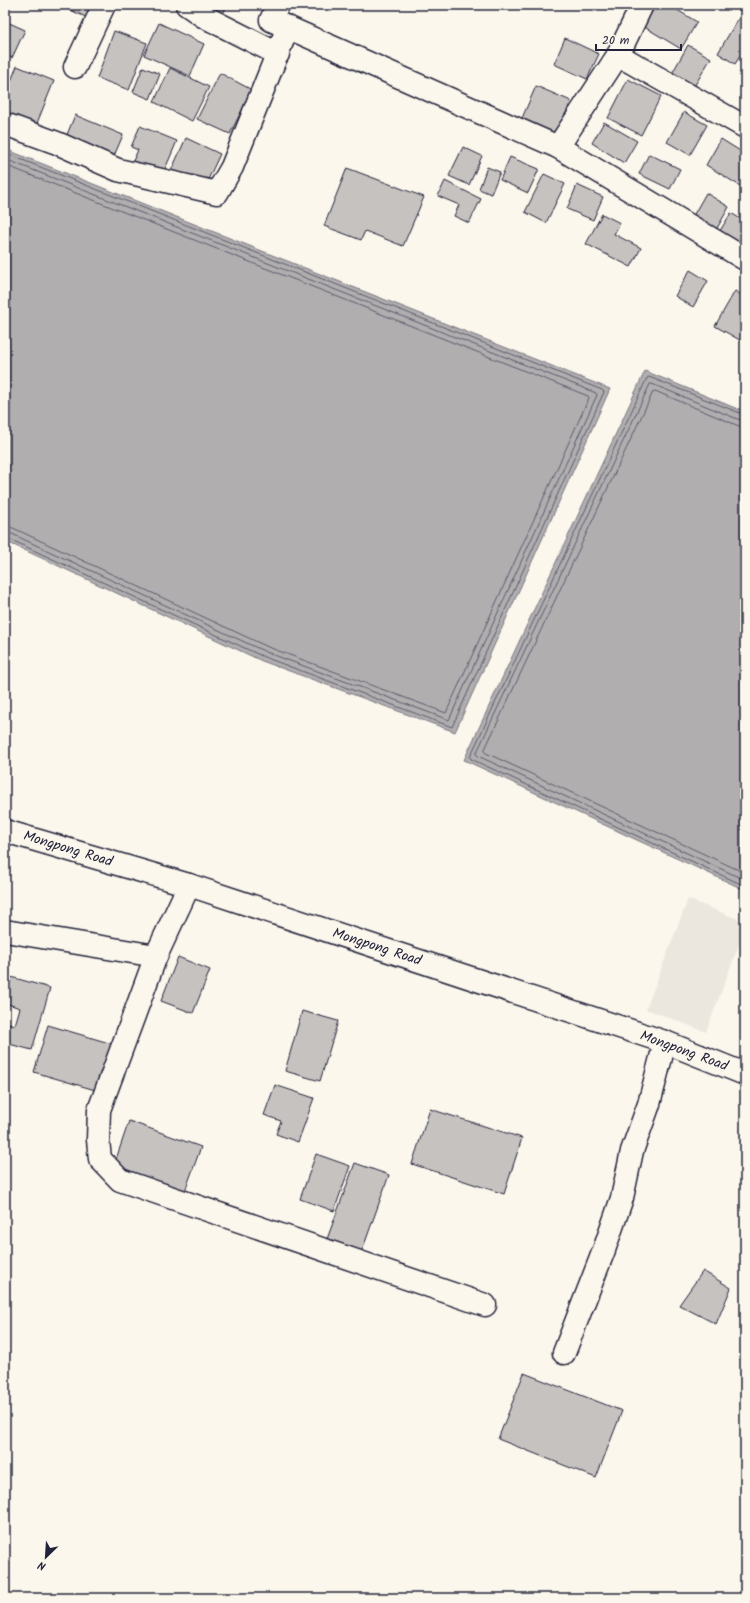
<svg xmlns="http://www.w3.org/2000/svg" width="750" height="1603" font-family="Kalam,sans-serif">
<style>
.built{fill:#ebe7df}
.water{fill:#b1aeb0;stroke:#787681}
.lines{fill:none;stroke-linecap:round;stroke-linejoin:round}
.shore{stroke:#5b5a6a;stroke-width:1}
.building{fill:#c6c2c0;stroke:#22223b}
.minor-casing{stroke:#22223b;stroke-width:25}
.major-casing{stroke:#22223b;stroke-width:25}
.minor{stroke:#fbf7ec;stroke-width:22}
.major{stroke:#fbf7ec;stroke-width:22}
.labels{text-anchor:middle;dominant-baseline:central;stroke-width:3.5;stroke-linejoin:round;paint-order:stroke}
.street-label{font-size:14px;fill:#22223b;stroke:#fbf7ec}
</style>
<rect width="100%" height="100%" fill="#fbf7ec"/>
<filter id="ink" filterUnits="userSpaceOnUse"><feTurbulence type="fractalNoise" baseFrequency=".025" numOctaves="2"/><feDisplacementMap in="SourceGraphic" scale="8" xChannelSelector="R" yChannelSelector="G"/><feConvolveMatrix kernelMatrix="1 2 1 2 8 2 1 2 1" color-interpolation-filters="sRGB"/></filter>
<g filter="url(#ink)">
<polygon class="built" points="688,899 745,922 745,929 706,1032 646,1009"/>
<g class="water">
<polygon points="5,149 610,389 455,732 262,661 5,541"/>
<polygon points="645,371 745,412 745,890 464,760"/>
</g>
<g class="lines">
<g class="shore">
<polyline points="5,153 602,390 604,392 452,727 264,657 5,537"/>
<polyline points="5,159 596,393 597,395 449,720 266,652 10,533 5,532"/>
<polyline points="5,165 588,396 589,398 446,713 268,647 13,528 5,526"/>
<polyline points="745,415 649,377 647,378 470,757 471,759 745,886"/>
<polyline points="745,421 740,420 652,384 650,384 476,754 478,756 745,880"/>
<polyline points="745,427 739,426 655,391 653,392 484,751 486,753 745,873"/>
</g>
</g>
<g class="building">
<polygon points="59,5 94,5 88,18"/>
<polygon points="198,5 227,5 221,19"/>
<polygon points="656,5 669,5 697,22 681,49 643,26"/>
<polygon points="738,19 745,23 745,48 735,64 718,53"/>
<polygon points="5,21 25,30 12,58 5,55"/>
<polygon points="159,23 204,44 190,76 144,55"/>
<polygon points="114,31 147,43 129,90 97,78"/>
<polygon points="565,38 599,54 587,79 554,64"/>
<polygon points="688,45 711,58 692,90 670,77"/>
<polygon points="17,66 54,81 33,133 5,121 5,96"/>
<polygon points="143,67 160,74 150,99 133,92"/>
<polygon points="170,68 209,87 192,121 154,102"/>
<polygon points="5,71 10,73 5,84"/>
<polygon points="220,73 252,90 230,134 197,119"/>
<polygon points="628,79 661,96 641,135 608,118"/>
<polygon points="536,86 571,101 554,141 519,125"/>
<polygon points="684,112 707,125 690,155 667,142"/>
<polygon points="75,115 123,135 111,163 64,142"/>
<polygon points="604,122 637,141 624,163 592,143"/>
<polygon points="140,126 177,141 162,176 132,163 138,150 131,147"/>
<polygon points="186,138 220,154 205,186 171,171"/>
<polygon points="721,139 745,154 745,189 706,165"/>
<polygon points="463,147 482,156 469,185 449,176"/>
<polygon points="649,154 680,169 670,189 639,174"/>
<polygon points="510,157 539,169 528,193 500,180"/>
<polygon points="487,167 500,172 491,194 479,189"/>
<polygon points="347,168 424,197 403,246 365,231 361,240 324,226"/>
<polygon points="544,174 565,184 546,223 525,212"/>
<polygon points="445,181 481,199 469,223 454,216 459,205 438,196"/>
<polygon points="577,185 603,197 593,220 567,209"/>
<polygon points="706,193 729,207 716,230 693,216"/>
<polygon points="745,209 745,240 740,247 718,234 731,213 739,218"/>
<polygon points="602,214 620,223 614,234 641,248 631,267 586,244"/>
<polygon points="690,270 708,281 693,307 675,296"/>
<polygon points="735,291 745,297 745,343 715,326"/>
<polygon points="178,957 210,970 193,1013 161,1001"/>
<polygon points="11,977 50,988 32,1050 5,1043 5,1022 15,1025 20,1008 5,1003"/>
<polygon points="302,1011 338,1021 320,1081 285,1071"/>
<polygon points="48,1025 116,1045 102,1092 34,1072"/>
<polygon points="275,1085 314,1098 298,1142 276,1134 281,1121 264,1115"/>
<polygon points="430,1109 522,1138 504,1194 412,1164"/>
<polygon points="129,1121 201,1147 185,1191 114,1165"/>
<polygon points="316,1154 350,1166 334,1211 300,1199"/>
<polygon points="355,1163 389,1175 362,1251 327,1239"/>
<polygon points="703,1271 731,1288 716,1324 679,1305"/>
<polygon points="524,1373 622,1411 596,1478 498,1439"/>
</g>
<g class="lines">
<defs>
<g id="minor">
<polyline points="187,5 203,16 278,54"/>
<polyline points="278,5 271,20 558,147 745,259"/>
<polyline points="618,55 745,127"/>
<polyline points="75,67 104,5"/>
<polyline points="5,124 57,143 118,170 217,193 232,167 288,27"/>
<polyline points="558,147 618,55 642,5"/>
<polyline points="189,885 156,956 99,1110 98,1140 100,1159 120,1180 485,1305"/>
<polyline points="5,931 156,956"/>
<polyline points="564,1353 604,1250 622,1198 632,1151 649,1104 665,1042"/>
</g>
<polyline id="major" points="5,831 189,885 665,1042 745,1074"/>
</defs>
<use href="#minor" class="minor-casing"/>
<use href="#major" class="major-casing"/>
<use href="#minor" class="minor"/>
<use href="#major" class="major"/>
</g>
</g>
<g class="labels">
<g class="street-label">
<text transform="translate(68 849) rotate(17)">Mongpong Road</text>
<text transform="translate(377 947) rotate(18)">Mongpong Road</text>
<text transform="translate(684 1051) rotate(20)">Mongpong Road</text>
</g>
</g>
<rect width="750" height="1603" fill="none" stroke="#fbf7ec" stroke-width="20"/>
<rect x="10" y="10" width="730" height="1583" fill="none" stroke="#22223b" stroke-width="1.5" filter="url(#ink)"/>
<g transform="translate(46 1557) rotate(205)" stroke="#fbf7ec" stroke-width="3" paint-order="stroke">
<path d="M0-3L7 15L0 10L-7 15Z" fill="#22223b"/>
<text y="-6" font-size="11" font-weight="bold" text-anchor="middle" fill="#22223b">N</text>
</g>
<path d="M596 44v6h85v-6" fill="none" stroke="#22223b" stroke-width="2"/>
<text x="602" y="44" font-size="12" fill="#22223b" stroke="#fbf7ec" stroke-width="3" paint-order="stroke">20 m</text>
</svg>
